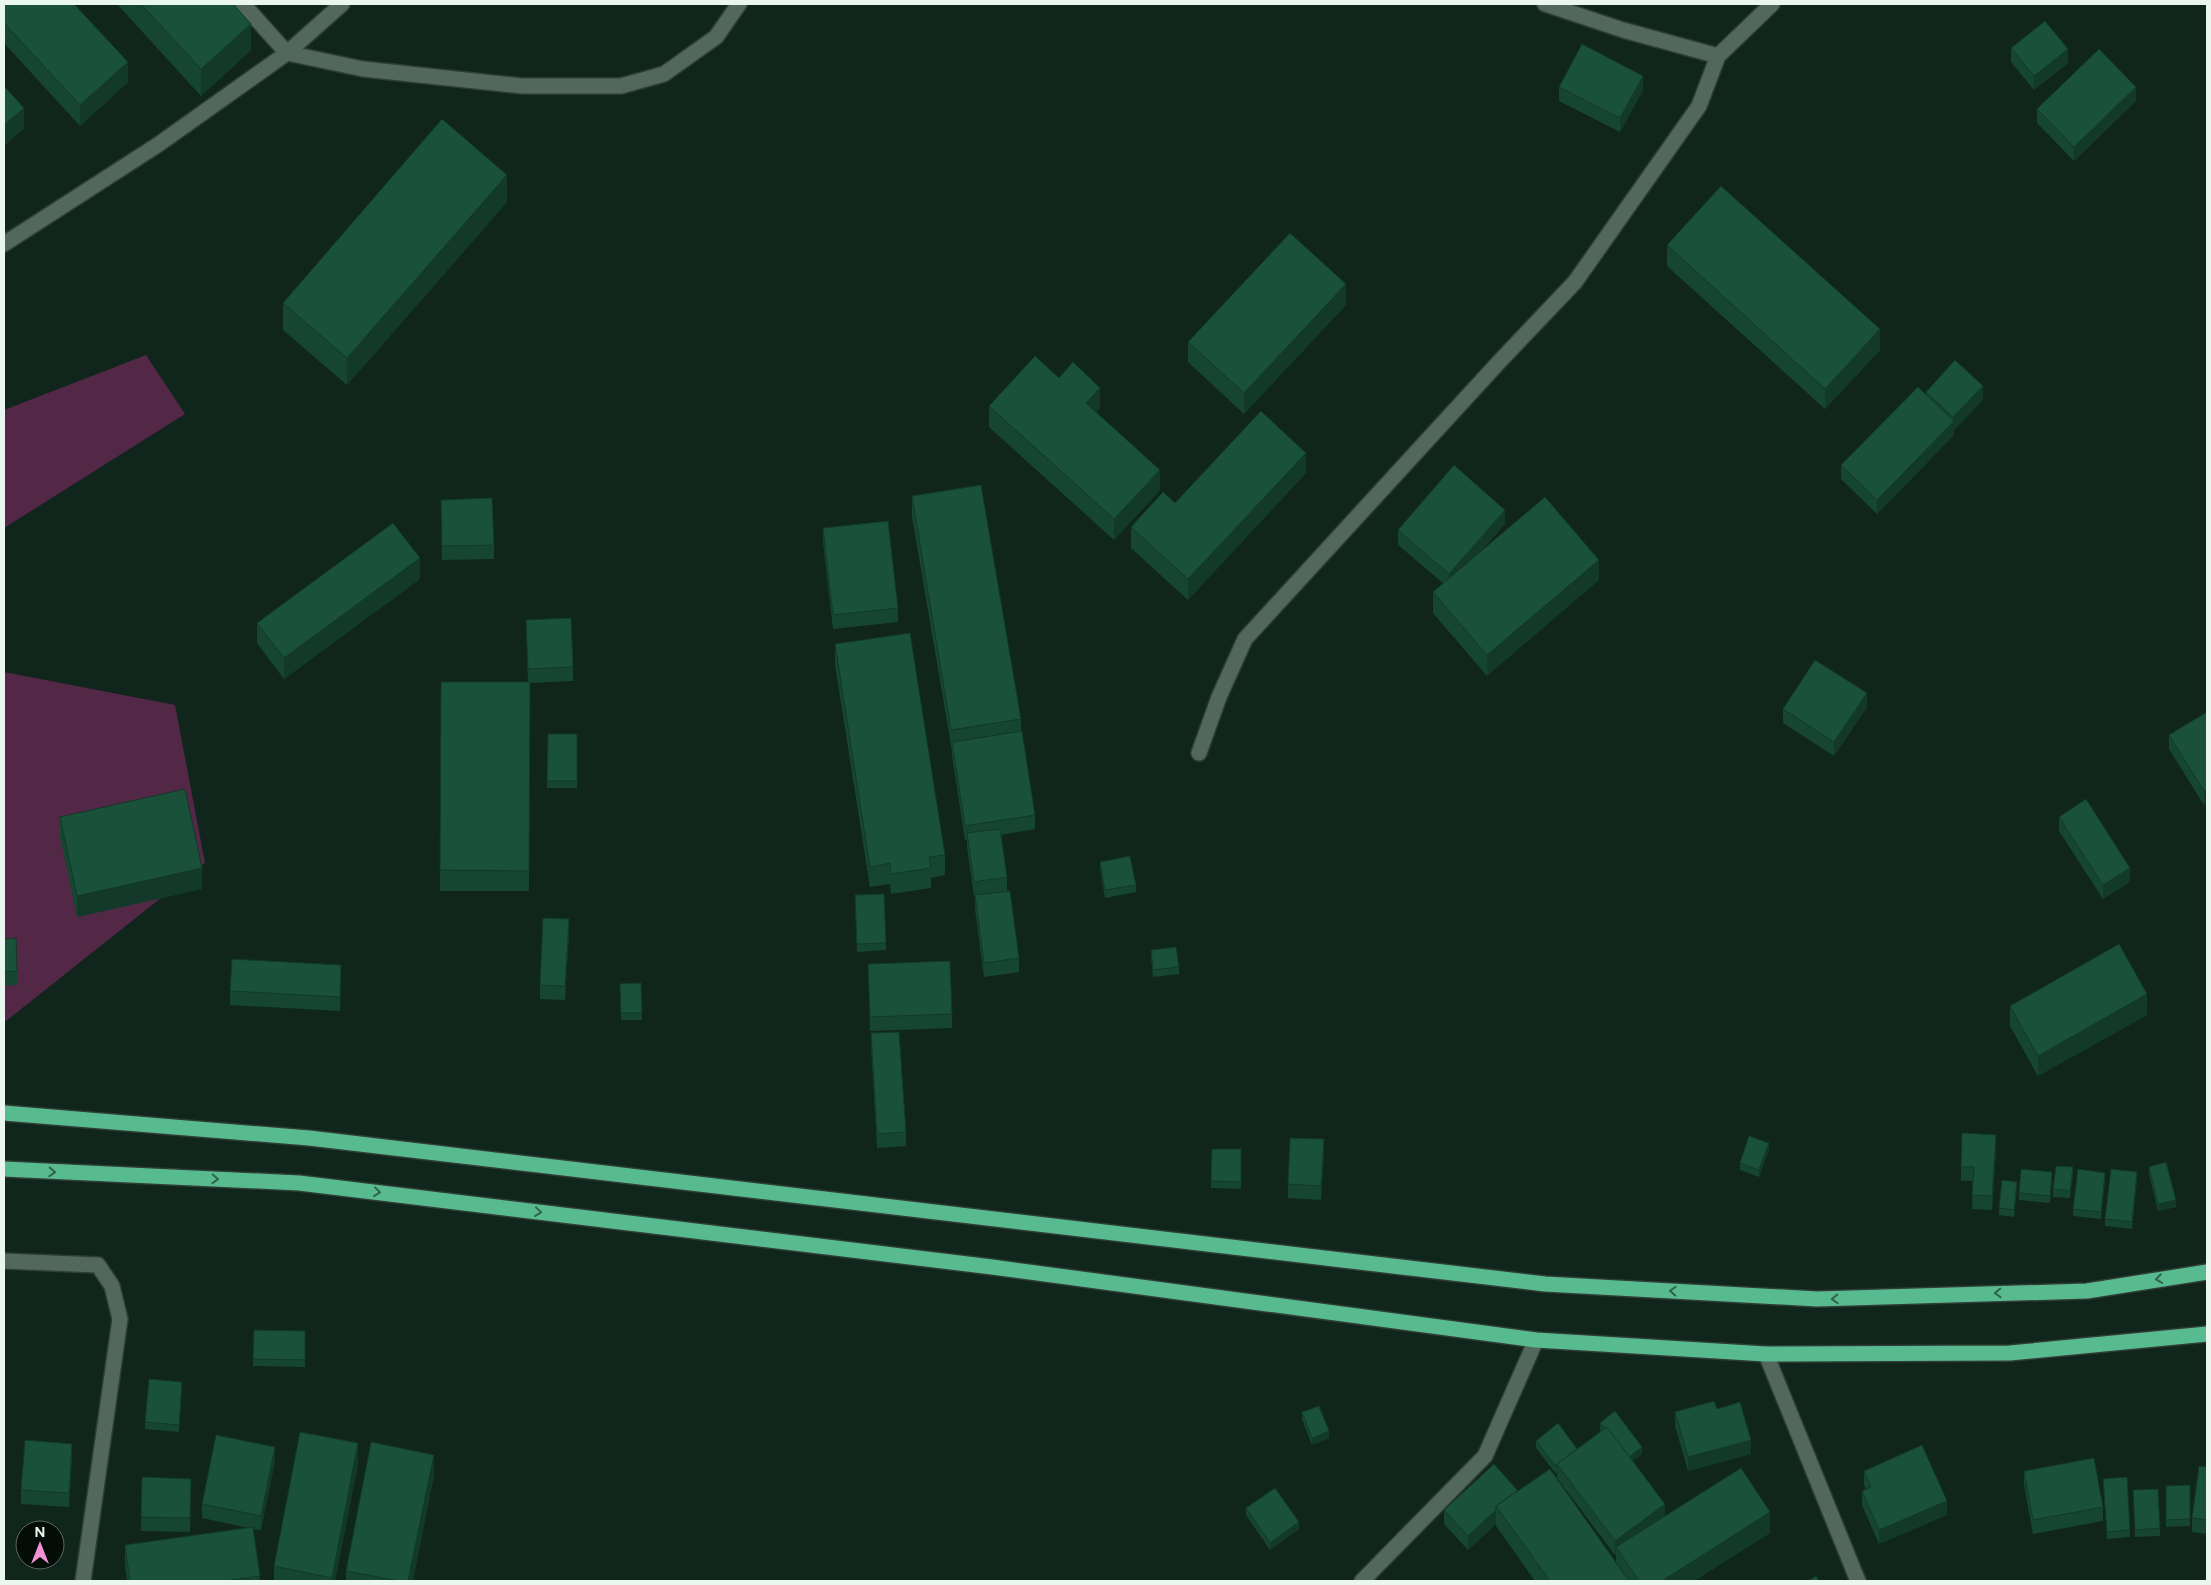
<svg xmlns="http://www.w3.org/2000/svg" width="2211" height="1585" font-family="Figtree,sans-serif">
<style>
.green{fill:#532746}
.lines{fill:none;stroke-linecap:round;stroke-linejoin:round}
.street-casing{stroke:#2f3d35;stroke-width:18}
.highway-casing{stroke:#2f3d35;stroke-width:18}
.street{stroke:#52685d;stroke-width:15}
.highway{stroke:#58ba8f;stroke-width:15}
.wall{fill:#164632}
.shaded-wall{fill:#123929}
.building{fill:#19513a;stroke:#123929}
.oneway{stroke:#2e634c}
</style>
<rect width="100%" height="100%" fill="#10251b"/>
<g class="green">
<polygon points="146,355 185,414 4,528 4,410"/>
<polygon points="4,672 175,705 205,863 6,1021 4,1021"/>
</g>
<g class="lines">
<defs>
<g id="street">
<polyline points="243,4 287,53 363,69 522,86 621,86 664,74 716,37 739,4"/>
<polyline points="1545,4 1623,30 1718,56"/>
<polyline points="4,244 159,144 287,53 342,4"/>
<polyline points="1199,753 1219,697 1245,639 1499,362 1575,282 1699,106 1718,56 1772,4"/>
<polyline points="4,1261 98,1265 112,1286 120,1319 83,1581"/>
<polyline points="1766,1354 1858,1581"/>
<polyline points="1362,1581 1485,1456 1536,1340"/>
</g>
<g id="highway">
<polyline points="4,1113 309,1138 1545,1284 1817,1299 2087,1291 2207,1272"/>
<polyline points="4,1169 299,1183 992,1267 1536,1340 1766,1354 2010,1353 2207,1334"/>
</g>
</defs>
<use href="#street" class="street-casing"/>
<use href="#highway" class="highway-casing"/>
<use href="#street" class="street"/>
<use href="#highway" class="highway"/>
</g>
<g class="wall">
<polygon points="4,4 128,82 80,126 4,43"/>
<polygon points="117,4 233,4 251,50 201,96"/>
<polygon points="2011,48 2068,63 2034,90 2011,62"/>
<polygon points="1559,87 1643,90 1620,132 1559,101"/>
<polygon points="2136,101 2074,161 2037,123 2037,109"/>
<polygon points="507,202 347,385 283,330 283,303"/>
<polygon points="1667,245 1880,350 1825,409 1667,266"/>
<polygon points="1346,305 1244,414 1188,362 1188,342"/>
<polygon points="1059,378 1100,408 1096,412 1160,490 1114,540 989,427 989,406"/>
<polygon points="1926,392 1983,400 1954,430 1954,435 1877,514 1841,479 1841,465 1926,394"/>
<polygon points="1306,473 1188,600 1131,548 1131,527 1175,503"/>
<polygon points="912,496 1021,719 1021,732 1035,815 1035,829 1001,835 1007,877 1007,891 1019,958 1019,972 984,977 975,909 975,896 974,896 967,847 967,840 965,840 952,756 952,751 912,517"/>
<polygon points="441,514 494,545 494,559 442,560"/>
<polygon points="1505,524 1481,551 1599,580 1487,676 1433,613 1433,592 1443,583 1398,545 1398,530"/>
<polygon points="823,528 898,608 898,622 833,629 823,542"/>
<polygon points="420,579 284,679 257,643 257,623"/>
<polygon points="526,620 573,667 573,681 530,683 529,891 440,891 441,682 528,682"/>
<polygon points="835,644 945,855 945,875 931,878 931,888 891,894 890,884 870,887 835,665"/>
<polygon points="1867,707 1834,756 1783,723 1783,709"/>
<polygon points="2207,712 2204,805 2169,749 2169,735"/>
<polygon points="548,734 577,734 577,788 547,788"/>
<polygon points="60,817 202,889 77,917 60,837"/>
<polygon points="2059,817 2130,882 2103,899 2059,831"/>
<polygon points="1100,862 1136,885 1136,892 1105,898 1100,869"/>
<polygon points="855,902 886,943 886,950 857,952"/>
<polygon points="569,933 565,1000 540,999 540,985"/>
<polygon points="4,939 17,971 17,985 4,986"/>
<polygon points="1151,950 1179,967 1179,974 1153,977 1151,957"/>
<polygon points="868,964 952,1014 952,1028 870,1031"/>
<polygon points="341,979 340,1011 230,1005 230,991"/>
<polygon points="641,983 642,1020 621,1020 620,984"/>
<polygon points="2010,1006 2147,1015 2038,1076 2010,1026"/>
<polygon points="871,1033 906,1132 906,1146 877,1148 871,1047"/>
<polygon points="1212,1149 1241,1149 1241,1189 1211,1188"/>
<polygon points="1996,1149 1992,1210 1972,1209 1973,1181 1961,1181 1961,1167"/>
<polygon points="1769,1150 1759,1177 1740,1170 1740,1163"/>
<polygon points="1324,1153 1321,1200 1288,1198 1288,1184"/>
<polygon points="2149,1167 2176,1207 2158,1211 2149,1174"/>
<polygon points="2073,1174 2070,1198 2053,1197 2053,1189"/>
<polygon points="2052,1179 2050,1203 2019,1200 2019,1193"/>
<polygon points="2137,1179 2132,1229 2105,1226 2105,1219"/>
<polygon points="2105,1180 2101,1219 2073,1216 2073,1209"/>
<polygon points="2017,1189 2014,1217 1999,1215 1999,1208"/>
<polygon points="305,1331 305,1367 253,1366 253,1359"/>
<polygon points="182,1389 179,1432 145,1429 145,1422"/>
<polygon points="1717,1409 1751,1454 1688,1471 1675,1426 1675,1412"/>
<polygon points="1302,1412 1329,1438 1312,1445 1302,1419"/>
<polygon points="1600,1423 1642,1454 1633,1461 1665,1516 1770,1533 1694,1581 1535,1581 1496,1526 1496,1524 1468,1550 1444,1524 1444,1510 1518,1491 1616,1564 1616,1554 1615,1555 1557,1478 1557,1473 1556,1474 1536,1448 1536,1441 1577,1449 1601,1431 1600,1430"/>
<polygon points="72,1458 69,1507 21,1504 21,1490"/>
<polygon points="275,1461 261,1530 253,1529 260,1581 127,1581 125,1566 125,1545 249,1528 202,1518 202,1504"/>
<polygon points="358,1464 335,1581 274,1581 274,1566"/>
<polygon points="2207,1467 2207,1534 2192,1532 2192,1518"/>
<polygon points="1864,1471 1947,1515 1879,1544 1862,1505 1862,1491 1866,1489 1864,1485"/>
<polygon points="2024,1471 2103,1507 2103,1521 2033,1534 2024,1485"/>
<polygon points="434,1475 413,1581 346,1581 346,1571"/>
<polygon points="142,1477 191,1479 190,1532 141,1531"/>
<polygon points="2103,1479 2130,1530 2130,1537 2107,1539"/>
<polygon points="2190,1485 2190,1526 2166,1527 2166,1486"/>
<polygon points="2133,1497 2160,1528 2160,1536 2135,1537"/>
<polygon points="1246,1508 1299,1529 1270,1550 1246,1515"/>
</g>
<g class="shaded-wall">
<polygon points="251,24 251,50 201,96 201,69"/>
<polygon points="2068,49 2068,63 2034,90 2034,76"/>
<polygon points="128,62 128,82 80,126 80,105"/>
<polygon points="1643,76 1643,90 1620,132 1620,118"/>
<polygon points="2136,87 2136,101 2074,161 2074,147"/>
<polygon points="24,108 24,129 4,146 4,125"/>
<polygon points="507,175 507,202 347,385 347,358"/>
<polygon points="1346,284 1346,305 1244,414 1244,393"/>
<polygon points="1880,329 1880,350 1825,409 1825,389"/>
<polygon points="1983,386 1983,400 1954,430 1954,435 1877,514 1877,500 1953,422 1953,417"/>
<polygon points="1100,388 1100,408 1086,424 1086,403"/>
<polygon points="1306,453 1306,473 1188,600 1188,579"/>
<polygon points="1160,470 1160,490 1114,540 1114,519"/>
<polygon points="1505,510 1505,524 1449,588 1449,574"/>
<polygon points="420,558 420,579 284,679 284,658"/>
<polygon points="1599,560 1599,580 1487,676 1487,655"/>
<polygon points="1867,693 1867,707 1834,756 1834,742"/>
<polygon points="2207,789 2207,803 2204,805 2204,791"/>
<polygon points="202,868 202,889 77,917 77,896"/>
<polygon points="2130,868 2130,882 2103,899 2103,885"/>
<polygon points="569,919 569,933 565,1000 565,986"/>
<polygon points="341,965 341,979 340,1011 340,997"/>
<polygon points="2147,994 2147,1015 2038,1076 2038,1056"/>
<polygon points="1996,1135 1996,1149 1992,1210 1992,1196"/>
<polygon points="1324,1139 1324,1153 1321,1200 1321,1186"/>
<polygon points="1769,1143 1769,1150 1759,1177 1759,1170"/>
<polygon points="2073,1167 2073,1174 2070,1198 2070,1191"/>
<polygon points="2052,1172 2052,1179 2050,1203 2050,1196"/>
<polygon points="2137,1172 2137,1179 2132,1229 2132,1222"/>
<polygon points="2105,1173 2105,1180 2101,1219 2101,1212"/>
<polygon points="2017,1182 2017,1189 2014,1217 2014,1210"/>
<polygon points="2176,1200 2176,1207 2158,1211 2158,1204"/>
<polygon points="1329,1431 1329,1438 1312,1445 1312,1438"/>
<polygon points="1751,1440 1751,1454 1688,1471 1688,1457"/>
<polygon points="358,1443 358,1464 335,1581 332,1581 332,1578"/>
<polygon points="72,1444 72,1458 69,1507 69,1493"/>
<polygon points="275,1447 275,1461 261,1530 261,1516"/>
<polygon points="1642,1447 1642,1454 1627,1466 1627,1458"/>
<polygon points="434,1455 434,1475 413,1581 408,1581"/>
<polygon points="1557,1465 1557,1473 1556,1474 1556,1466"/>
<polygon points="1947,1501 1947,1515 1879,1544 1879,1530"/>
<polygon points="1665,1504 1665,1518 1616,1547 1616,1554 1615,1555 1615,1541"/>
<polygon points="1496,1510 1496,1524 1468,1550 1468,1536"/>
<polygon points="1770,1512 1770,1533 1694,1581 1662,1581"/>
<polygon points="1299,1522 1299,1529 1270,1550 1270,1543"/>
</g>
<g class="building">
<polygon points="4,4 74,4 128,62 80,105 4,23"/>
<polygon points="141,4 233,4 251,24 201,69"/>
<polygon points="2045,21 2068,49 2034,76 2011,48"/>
<polygon points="1582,44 1643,76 1620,118 1559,87"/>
<polygon points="2099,49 2136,87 2074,147 2037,109"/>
<polygon points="4,86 24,108 4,125"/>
<polygon points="442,119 507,175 347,358 283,303"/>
<polygon points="1721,186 1880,329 1825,389 1667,245"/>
<polygon points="1290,233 1346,284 1244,393 1188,342"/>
<polygon points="1035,356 1059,378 1073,362 1100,388 1086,403 1160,470 1114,519 989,406"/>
<polygon points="1955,360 1983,386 1953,417 1926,392"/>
<polygon points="1918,387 1954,421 1877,500 1841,465"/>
<polygon points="1261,411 1306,453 1188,579 1131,527 1163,492 1175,503"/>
<polygon points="1454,465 1505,510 1449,574 1398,530"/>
<polygon points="981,485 1021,719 951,730 912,496"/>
<polygon points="1545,497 1599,560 1487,655 1433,592"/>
<polygon points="492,498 494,545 442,546 441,500"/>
<polygon points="888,521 898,608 833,615 823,528"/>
<polygon points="393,523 420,558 284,658 257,623"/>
<polygon points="571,618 573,667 528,669 526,620"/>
<polygon points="910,633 945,855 929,857 931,868 891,874 890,863 870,867 835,644"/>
<polygon points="1815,660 1867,693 1834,742 1783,709"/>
<polygon points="441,682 530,682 529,871 440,870"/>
<polygon points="2207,712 2207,789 2204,791 2169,735"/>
<polygon points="1022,731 1035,815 965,826 952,742"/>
<polygon points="548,734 577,734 577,781 547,781"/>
<polygon points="185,789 202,868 77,896 60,817"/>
<polygon points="2086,799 2130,868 2103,885 2059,817"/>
<polygon points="1000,829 1007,877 974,882 967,833"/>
<polygon points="1130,856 1136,885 1105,890 1100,862"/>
<polygon points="1010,891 1019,958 984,963 975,895"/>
<polygon points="884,894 886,943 857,944 855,895"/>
<polygon points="543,918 569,919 565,986 540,985"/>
<polygon points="16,938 17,971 4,972 4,939"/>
<polygon points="2119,944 2147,994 2038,1056 2010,1006"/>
<polygon points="1176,947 1179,967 1153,970 1151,950"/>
<polygon points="232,959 341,965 340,997 230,991"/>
<polygon points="950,961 952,1014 870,1017 868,964"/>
<polygon points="641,983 642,1013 621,1013 620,984"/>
<polygon points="899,1032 906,1132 877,1134 871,1033"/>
<polygon points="1962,1133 1996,1135 1992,1196 1972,1195 1974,1167 1961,1167"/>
<polygon points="1749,1136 1769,1143 1759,1170 1740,1163"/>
<polygon points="1290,1138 1324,1139 1321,1186 1288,1184"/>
<polygon points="1212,1149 1241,1149 1241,1182 1211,1181"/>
<polygon points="2166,1162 2176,1200 2158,1204 2149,1167"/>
<polygon points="2056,1166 2073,1167 2070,1191 2053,1189"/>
<polygon points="2021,1169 2052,1172 2050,1196 2019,1193"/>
<polygon points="2078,1169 2105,1173 2101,1212 2073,1209"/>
<polygon points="2111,1169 2137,1172 2132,1222 2105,1219"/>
<polygon points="2002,1180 2017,1182 2014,1210 1999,1208"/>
<polygon points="254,1330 305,1331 305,1360 253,1359"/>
<polygon points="149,1379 182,1382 179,1425 145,1422"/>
<polygon points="1714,1401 1717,1409 1740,1402 1751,1440 1688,1457 1675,1412"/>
<polygon points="1319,1406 1329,1431 1312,1438 1302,1412"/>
<polygon points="1615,1411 1642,1447 1629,1457 1607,1427 1605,1429 1600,1423"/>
<polygon points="1558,1423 1577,1449 1557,1464 1557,1465 1556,1466 1536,1441"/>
<polygon points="1607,1427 1665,1504 1615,1541 1557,1464"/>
<polygon points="300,1432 358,1443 332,1578 274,1566"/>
<polygon points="216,1435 275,1447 261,1516 202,1504"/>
<polygon points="25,1440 72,1444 69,1493 21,1490"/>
<polygon points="371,1442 434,1455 408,1581 399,1581 346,1571"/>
<polygon points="1922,1445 1947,1501 1879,1530 1862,1491 1871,1487 1864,1471"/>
<polygon points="2094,1458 2103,1507 2033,1520 2024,1471"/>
<polygon points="1494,1464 1518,1491 1496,1506 1496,1510 1468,1536 1444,1510"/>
<polygon points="2199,1466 2207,1467 2207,1520 2192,1518"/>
<polygon points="1741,1468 1770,1512 1662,1581 1639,1581 1616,1547"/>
<polygon points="1550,1469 1629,1581 1550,1581 1496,1506"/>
<polygon points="142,1477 191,1479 190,1518 141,1517"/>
<polygon points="2127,1477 2130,1530 2107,1532 2103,1479"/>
<polygon points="2190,1485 2190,1519 2166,1520 2166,1486"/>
<polygon points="1275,1488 1299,1522 1270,1543 1246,1508"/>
<polygon points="2158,1489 2160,1528 2135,1530 2133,1490"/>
<polygon points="253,1527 260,1576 224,1581 130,1581 125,1545"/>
<polygon points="1816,1576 1819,1581 1808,1581"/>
</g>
<defs><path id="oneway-chevron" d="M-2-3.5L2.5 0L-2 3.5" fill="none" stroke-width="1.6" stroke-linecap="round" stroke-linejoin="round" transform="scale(1.25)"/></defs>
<g class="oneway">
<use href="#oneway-chevron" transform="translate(52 1172) rotate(3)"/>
<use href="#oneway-chevron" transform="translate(215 1179) rotate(3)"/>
<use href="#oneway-chevron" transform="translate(377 1192) rotate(7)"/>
<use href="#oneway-chevron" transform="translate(538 1212) rotate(7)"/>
<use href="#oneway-chevron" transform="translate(2159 1279) rotate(171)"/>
<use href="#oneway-chevron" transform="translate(1673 1291) rotate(-177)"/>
<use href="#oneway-chevron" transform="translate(1998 1293) rotate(178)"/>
<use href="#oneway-chevron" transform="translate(1835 1299) rotate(178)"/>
</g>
<rect width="2211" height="1585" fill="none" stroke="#eaf7f0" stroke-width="10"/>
<g transform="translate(40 1545)"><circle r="24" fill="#040c08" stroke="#606a65"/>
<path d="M0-4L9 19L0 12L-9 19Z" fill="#f491d4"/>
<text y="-8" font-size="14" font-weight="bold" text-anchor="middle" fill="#eaf7f0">N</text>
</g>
</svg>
